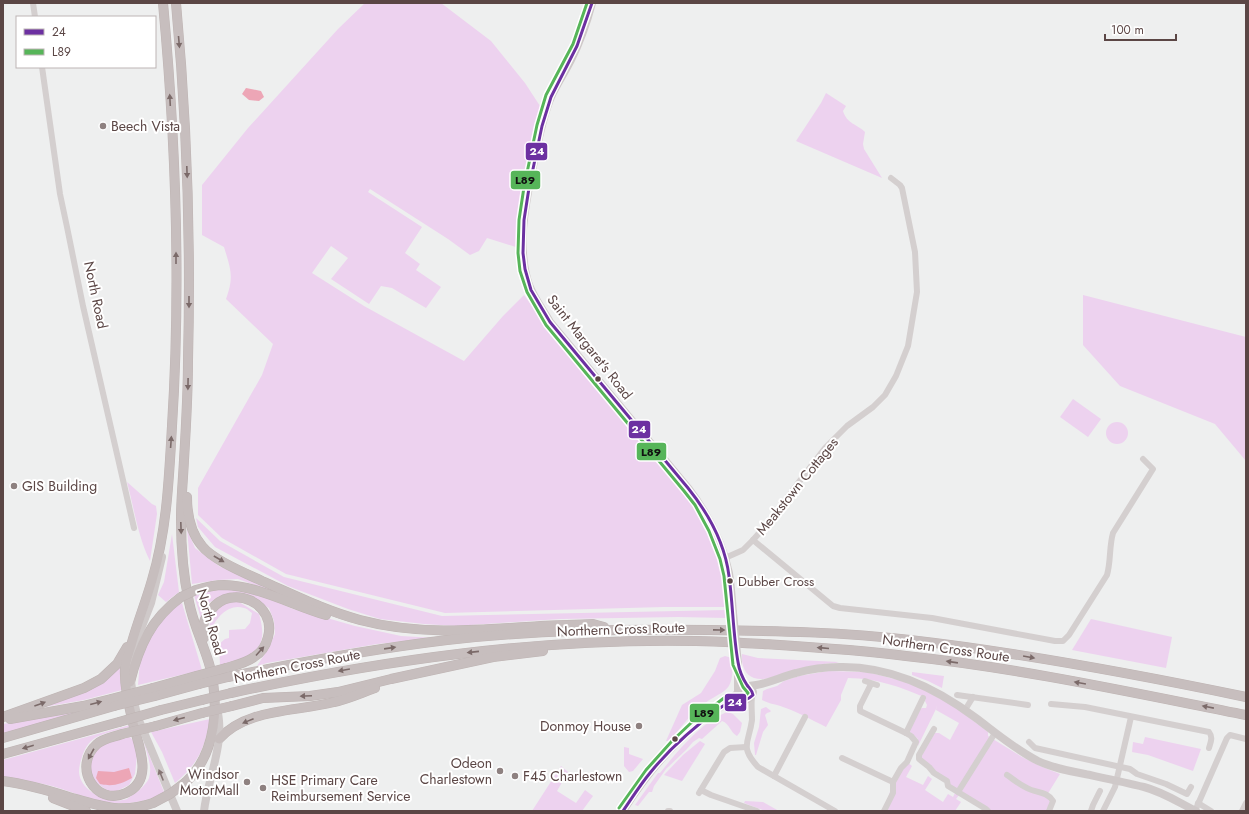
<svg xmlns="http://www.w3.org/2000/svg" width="1249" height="814" font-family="Jost,sans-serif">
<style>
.green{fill:#edd2ef}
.water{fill:#eda6b6}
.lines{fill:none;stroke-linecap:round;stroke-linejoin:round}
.highway-casing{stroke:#beb4b3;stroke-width:10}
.minor{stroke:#d4cfcf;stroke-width:6}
.major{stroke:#cfc9c9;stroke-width:8}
.highway{stroke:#c7bebe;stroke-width:9}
.highway-bridge-casing{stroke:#beb4b3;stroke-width:10;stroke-linecap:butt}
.major-bridge{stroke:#cfc9c9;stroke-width:8}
.highway-bridge{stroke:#c7bebe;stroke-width:9}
.bus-1-casing{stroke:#fff;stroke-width:6}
.bus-2-casing{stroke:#fff;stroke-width:6}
.bus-1{stroke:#6c30a1;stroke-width:3}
.bus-2{stroke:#56b559;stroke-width:3}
.oneway{fill:#7b6a69}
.oneway2{fill:#847473}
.poi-dot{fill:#8e8180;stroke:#fff;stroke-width:1.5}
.bus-dot{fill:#5b4645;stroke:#fff;stroke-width:1.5}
.labels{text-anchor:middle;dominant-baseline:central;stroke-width:4;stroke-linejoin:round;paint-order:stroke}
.bus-label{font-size:13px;fill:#5b4645;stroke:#fff;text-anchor:start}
.poi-label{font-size:14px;fill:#5b4645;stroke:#fff;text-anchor:start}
.street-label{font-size:14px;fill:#5b4645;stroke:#fff}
.line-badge{stroke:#fff;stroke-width:1.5}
.badge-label{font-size:11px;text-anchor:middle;font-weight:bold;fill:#fff}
.pale-badge-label{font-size:11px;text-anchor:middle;font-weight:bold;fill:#111}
</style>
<rect width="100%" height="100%" fill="#eeefef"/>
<g class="green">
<path d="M365,3H441L491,41L525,83L540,106L532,155L522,249L487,238L479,251L470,255L448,239L370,189L368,192L422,227L405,253L420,264L416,270L441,287L426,308L392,288L381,286L369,304L331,279L348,258L331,246L312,273L364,306L464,361L503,316L524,295L564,350L636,427L690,496L705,518L717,547L726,586L728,607H664L445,613L286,574L222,538L198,515V488L262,375L273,344L226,299C234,277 231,270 224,247L202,235V185L248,128L338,29Z"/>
<path d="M826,93L846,106L843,111C847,124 857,124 865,132L863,144L864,149L882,178L796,141L821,103Z"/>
<polygon points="1083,295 1246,337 1246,461 1215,424 1120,386 1083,345"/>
<polygon points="1073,399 1101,419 1088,437 1060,417"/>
<circle cx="1117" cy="433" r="11"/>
<path d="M127,482L152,504L156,506L157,514L150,561C138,537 134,508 127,482Z"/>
<polygon points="196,518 220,541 284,577 442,616 726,610 727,618 678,617 560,619 456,626 424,624 380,619 348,609 288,586 215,547 198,527"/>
<polygon points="187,529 195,548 219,566 282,595 238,579 218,580 192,584"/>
<polygon points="172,534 179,592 166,602 158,595 164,582"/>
<polygon points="208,589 247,589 293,609 320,616 355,626 401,636 436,638 377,644 267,663 257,666 268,649 275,634 274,621 269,608 249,597 232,593 210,602 201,619 194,595"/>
<path d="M227,602H239L259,614C270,651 252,657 220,665L219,644L225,639L229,638V630L245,629L250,623L252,613C250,612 247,608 244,608C229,603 217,617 212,628L209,629C210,616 217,609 227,602Z"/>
<polygon points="182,603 202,670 138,685 140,660 148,639 172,607"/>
<polygon points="1091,619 1172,637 1166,668 1072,650"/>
<path d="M742,654L758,658L839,662C835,664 829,663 824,664C805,667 771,683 754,678C744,675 741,663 742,654Z"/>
<path d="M725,656L732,658C735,698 722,687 698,709C687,718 679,730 670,741H666L682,705L701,693L715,671L720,658Z"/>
<polygon points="121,661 122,690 84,700 44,707 104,683"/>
<path d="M828,671L867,672L914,684L955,707L988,732V736L1022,757L1040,766L1060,774L1047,795L1051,797L1049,811H988L949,786L920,758L935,733H939L950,740L959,723L936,710L937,704L936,709L918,746V739L910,732V730L920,709L922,708H926L927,705L925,701L926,698C901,687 876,678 848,678L841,695V700L826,727C812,720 798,712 783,707C776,704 769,704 762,700L763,691L767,689L777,686L784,681L799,676Z"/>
<polygon points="912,672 944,676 942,688 928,681 912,675"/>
<polygon points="119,700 3,734 3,724 33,719"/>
<polygon points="766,707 771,711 770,712 767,713 765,715 768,725 763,732 756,755 755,755 754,743 759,727 761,709"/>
<path d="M728,712L733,714L742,723L740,732L737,736C730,732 730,724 722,721L702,739L699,738L693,742L686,750L666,769L654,786L652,792H649L638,806L635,805L658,773H660C676,753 704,719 728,712Z"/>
<path d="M210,719C205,748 198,764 175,783L162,752L151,732Z"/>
<path d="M130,725V727C119,730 105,732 95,738C88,742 84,750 82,757C80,762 79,768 79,772C80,792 110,805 127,799C130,797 133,794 137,792C141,789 147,783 149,778C153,766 146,751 143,740L164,792C157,797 150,799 142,801C106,809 84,795 52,786C36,782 19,780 3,777V760Z"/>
<polygon points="130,737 135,743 137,755 135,774 129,785 117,791 108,791 95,782 90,771 91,758 99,747 109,742"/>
<polygon points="1145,737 1201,749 1193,771 1148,755 1132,752 1133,742 1143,744"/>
<polygon points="700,741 705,744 682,781 664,775 683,755"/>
<polygon points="624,747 629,748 629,754 643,759 633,771 629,772 624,766"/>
<polygon points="907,762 912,766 906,777 923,785 928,776 932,779 925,790 943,802 948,794 953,797 955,793 959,795 956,799 961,802 955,811 884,811 893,782"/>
<polygon points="561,766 568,772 557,791 576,803 585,790 593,796 582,811 532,811"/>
<polygon points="745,801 763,802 779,811 765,811 744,803"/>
</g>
<g class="water">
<polygon points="246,88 261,91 264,97 259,101 249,100 242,94"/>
<path d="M129,768L132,778C121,784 113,787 100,784L96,778L98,771L114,772Z"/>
</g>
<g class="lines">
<defs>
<g id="highway">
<path d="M176,3C187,122 191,241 188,360C188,394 186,427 184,460C183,480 181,500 181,519C181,547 183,575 189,602C193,624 204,645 210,667C219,705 217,753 186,782"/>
<path d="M187,497C187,514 191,533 202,546C213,560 245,573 262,581C294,595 326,611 360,620C420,636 481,630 541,626C559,625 576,625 593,624L604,627"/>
<path d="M196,590C206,587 215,585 224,585C259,586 292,605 326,615"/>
<path d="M204,638C201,628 204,618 211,610C232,582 277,604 268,637C266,645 261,653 254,657C246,663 236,665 226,668"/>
<path d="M228,677C301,662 373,649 447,640C534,630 622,629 710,630C777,631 843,632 910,640C1023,653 1135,674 1246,697"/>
<path d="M130,682C139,646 151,619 181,597"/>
<polyline points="153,688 196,676"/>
<path d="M231,693C384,660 539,638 696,641C718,641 740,643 763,644C810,647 859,650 906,656C1020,668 1134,693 1246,715"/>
<polyline points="155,696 199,684"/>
<polyline points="232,706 263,698 310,696 338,692 391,679 493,657 543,651"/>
<polyline points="161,710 202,700"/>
<polyline points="3,717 84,688 101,679 117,664 127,647"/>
<polyline points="10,719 83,706 111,699"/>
<polyline points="156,726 202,713"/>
<path d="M122,734C114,737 104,738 97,744C72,766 95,807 126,793C155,780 138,745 133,723C129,706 124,686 125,668C126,659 130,650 132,642C138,621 146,601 152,580C167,530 169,478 172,426C181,285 176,143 163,3"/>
<polyline points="3,738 114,706"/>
<path d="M219,739C247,708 296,712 334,702C348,699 361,693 375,688"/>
<polyline points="3,754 119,722"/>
<path d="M3,781C26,784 47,790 69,797C100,806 121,814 153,803"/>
<polyline points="53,798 86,811"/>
</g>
</defs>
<use href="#highway" class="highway-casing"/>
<g class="minor">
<polyline points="33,3 35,17"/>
<polyline points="42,67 60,194 67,227 83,306 134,528"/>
<path d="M753,540L833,606L840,608L932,618L1055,641H1063L1069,635L1107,575C1111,561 1109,547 1113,533L1153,469L1143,459"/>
<polyline points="725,558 743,550 753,540 777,513 792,491 825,448 847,426 873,407 885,395 896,376 908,346 917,292 915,252 902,188 900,185 891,178"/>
<polyline points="865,681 877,685"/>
<polyline points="871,684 860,706 860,711 906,733 911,736 916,742 907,762 901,768 893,782"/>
<polyline points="957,695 1028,705"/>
<path d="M752,697C751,704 752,712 752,720C749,743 739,746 758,767L835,811"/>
<path d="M1051,704L1085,707L1209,732C1213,737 1211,741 1209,748"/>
<polyline points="965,710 973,697"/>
<polyline points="934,729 919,755 919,759 929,767 934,773 947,781 948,786 986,809 988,811"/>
<polyline points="906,733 923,698"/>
<polyline points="1029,742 1035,748 1130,769 1137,774 1166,784 1187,794 1191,787"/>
<polyline points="842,758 893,782 893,793 884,811"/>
<path d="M1007,775C1013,779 1020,785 1027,788C1036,793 1047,791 1053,801L1049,811"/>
<polyline points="774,776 805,717"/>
<polyline points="701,790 711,795 757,811"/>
<polyline points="958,792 995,733"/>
<polyline points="699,793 724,752 730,748 746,747"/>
<polyline points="1198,803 1211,811"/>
<polyline points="668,811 670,811"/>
<polyline points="1091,811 1093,805 1100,791"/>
<polyline points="1103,811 1115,787 1131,717"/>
<polyline points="1195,811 1227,738 1230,735 1246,739"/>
<polyline points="1242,811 1246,803"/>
</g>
<g class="major">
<path d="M592,3C587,22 580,42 571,60C565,72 557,84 551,97C543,116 539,136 535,156C527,197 515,244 529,285C534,298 543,310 550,322L688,488C707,513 722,541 729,573C731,586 732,600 733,613"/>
<polyline points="162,557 151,603 132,652 130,672 133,698 138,718 177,811"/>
<polyline points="738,664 738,691"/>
<path d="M749,686C766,685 780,677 796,673C810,669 826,667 840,667C891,666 936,688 976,718C996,733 1016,750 1038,761C1053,768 1069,771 1085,774C1104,778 1124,782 1144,787C1163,792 1178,802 1196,811"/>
<path d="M728,703C737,700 751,703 753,692L749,686H743L739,689"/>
<path d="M204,811C208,776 227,741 216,705"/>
<path d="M623,811C642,780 667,750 694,727C708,715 724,705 738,693"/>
</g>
<use href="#highway" class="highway"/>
<defs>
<g id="highway-bridge">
<polyline points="181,597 196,590"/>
<polyline points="196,676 226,668"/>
<polyline points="199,684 228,677"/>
<polyline points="111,699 153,688"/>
<polyline points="202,700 231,693"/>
<polyline points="114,706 155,696"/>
<polyline points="202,713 232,706"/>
<polyline points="119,722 161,710"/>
<polyline points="122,734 156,726"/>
<polyline points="153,803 170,794 186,782"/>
</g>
</defs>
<use href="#highway-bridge" class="highway-bridge-casing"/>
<polyline class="major-bridge" points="733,613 738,664"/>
<use href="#highway-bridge" class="highway-bridge"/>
<defs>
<path id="bus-1" d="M592,3L577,46L551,97L542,126L529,188L524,220L523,253L525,269L531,290L550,322L688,488C708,513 725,544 729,576C733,605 733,634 738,662C739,669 743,679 747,685C750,689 752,690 753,695C743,705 731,699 720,708C694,727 670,748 650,773C640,785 632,798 623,811"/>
<polyline id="bus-2" points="587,3 573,44 546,95 537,125 524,187 519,220 518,253 520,271 527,292 546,325 684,491 695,505 709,531 720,559 724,576 733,665 743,687 748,693 746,695 724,698 691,723 672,741 646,770 619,808"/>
</defs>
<use href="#bus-1" class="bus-1-casing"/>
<use href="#bus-2" class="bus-2-casing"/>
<use href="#bus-1" class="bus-1"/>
<use href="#bus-2" class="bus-2"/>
</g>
<defs><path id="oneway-solid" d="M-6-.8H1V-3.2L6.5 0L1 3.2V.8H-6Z"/></defs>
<g class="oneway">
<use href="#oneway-solid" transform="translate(179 42) rotate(85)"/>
<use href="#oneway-solid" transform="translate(170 100) rotate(-93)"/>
<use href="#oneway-solid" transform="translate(187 172) rotate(88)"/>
<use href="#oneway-solid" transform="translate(176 258) rotate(-90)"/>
<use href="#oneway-solid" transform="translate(189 302) rotate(90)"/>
<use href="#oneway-solid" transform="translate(188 384) rotate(91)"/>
<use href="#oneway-solid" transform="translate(171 442) rotate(-86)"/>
<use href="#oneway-solid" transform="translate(181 528) rotate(88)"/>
<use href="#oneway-solid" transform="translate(219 559) rotate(30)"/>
<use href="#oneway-solid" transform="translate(719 630) rotate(1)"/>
<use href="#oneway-solid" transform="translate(390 648) rotate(-8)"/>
<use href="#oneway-solid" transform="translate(823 648) rotate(-175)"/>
<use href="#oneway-solid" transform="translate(260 651) rotate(-48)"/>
<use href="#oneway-solid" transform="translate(473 652) rotate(174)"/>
<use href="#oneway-solid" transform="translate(1029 657) rotate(10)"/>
<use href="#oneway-solid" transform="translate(952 662) rotate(-172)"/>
<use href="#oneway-solid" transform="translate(344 670) rotate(170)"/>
<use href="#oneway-solid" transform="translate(1080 683) rotate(-170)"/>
<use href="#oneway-solid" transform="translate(306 696) rotate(177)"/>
<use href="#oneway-solid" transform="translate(96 703) rotate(-15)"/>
<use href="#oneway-solid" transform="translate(40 704) rotate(-20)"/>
<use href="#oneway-solid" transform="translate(1208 707) rotate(-169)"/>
<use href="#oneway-solid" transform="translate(179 719) rotate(165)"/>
<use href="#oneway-solid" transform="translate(248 721) rotate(158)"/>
<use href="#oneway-solid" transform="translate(28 747) rotate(164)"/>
<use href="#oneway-solid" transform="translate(91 754) rotate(119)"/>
</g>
<use class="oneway2" href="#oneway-solid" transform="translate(161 775) rotate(-112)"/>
<g class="poi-dot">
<circle cx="103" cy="126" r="4"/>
<circle cx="14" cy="486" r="4"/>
<circle cx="639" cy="726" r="4"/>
<circle cx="500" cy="771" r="4"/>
<circle cx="515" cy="776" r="4"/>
<circle cx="247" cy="782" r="4"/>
<circle cx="263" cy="788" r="4"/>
</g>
<g class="bus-dot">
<circle cx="598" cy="379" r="3.5"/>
<circle cx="730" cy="581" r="3.5"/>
<circle cx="675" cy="739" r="3.5"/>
</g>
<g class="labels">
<g class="bus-label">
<text x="738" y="581">Dubber Cross</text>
</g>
<g class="poi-label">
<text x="111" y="126">Beech Vista</text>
<text x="22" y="486">GIS Building</text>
<text x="631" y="726" text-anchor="end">Donmoy House</text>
<text x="492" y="763" text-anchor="end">Odeon<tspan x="492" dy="16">Charlestown</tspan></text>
<text x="239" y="774" text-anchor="end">Windsor<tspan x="239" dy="16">MotorMall</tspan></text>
<text x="523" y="776">F45 Charlestown</text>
<text x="271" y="780">HSE Primary Care<tspan x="271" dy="16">Reimbursement Service</tspan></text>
</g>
<g class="street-label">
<text transform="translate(96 295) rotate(78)">North Road</text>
<text transform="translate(590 347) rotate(52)">Saint Margaret's Road</text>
<text transform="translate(797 486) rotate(-51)">Meakstown Cottages</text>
<text transform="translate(211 622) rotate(74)">North Road</text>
<text transform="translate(621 629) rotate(-2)">Northern Cross Route</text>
<text transform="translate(946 648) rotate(8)">Northern Cross Route</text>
<text transform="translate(297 666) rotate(-11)">Northern Cross Route</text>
</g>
</g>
<g class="line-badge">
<rect x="525" y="142" width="23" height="19" rx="4" fill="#6c30a1"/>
<rect x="510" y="170" width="31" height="20" rx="4" fill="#56b559"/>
<rect x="628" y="420" width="23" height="19" rx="4" fill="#6c30a1"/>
<rect x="636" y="442" width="31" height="19" rx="4" fill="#56b559"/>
<rect x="724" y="693" width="23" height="19" rx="4" fill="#6c30a1"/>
<rect x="689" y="703" width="31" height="20" rx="4" fill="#56b559"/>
</g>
<g class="badge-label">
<text x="537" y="155">24</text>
<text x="639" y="433">24</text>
<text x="735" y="706">24</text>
</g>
<g class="pale-badge-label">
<text x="525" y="184">L89</text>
<text x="651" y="456">L89</text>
<text x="704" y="717">L89</text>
</g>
<rect width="1249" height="814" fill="none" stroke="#5b4645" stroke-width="8"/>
<rect x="16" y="16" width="140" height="52" fill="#ffffff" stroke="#bdb5b5"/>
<rect x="24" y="29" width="20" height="6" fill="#6c30a1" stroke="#bdb5b5"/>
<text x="52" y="36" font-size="12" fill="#5b4645">24</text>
<rect x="24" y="49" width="20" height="6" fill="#56b559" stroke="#bdb5b5"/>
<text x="52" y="56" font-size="12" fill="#5b4645">L89</text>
<path d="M1105 34v6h71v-6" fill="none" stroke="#5b4645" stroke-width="2"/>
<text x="1111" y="34" font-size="12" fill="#5b4645" stroke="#ffffff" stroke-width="3" paint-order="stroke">100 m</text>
</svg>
